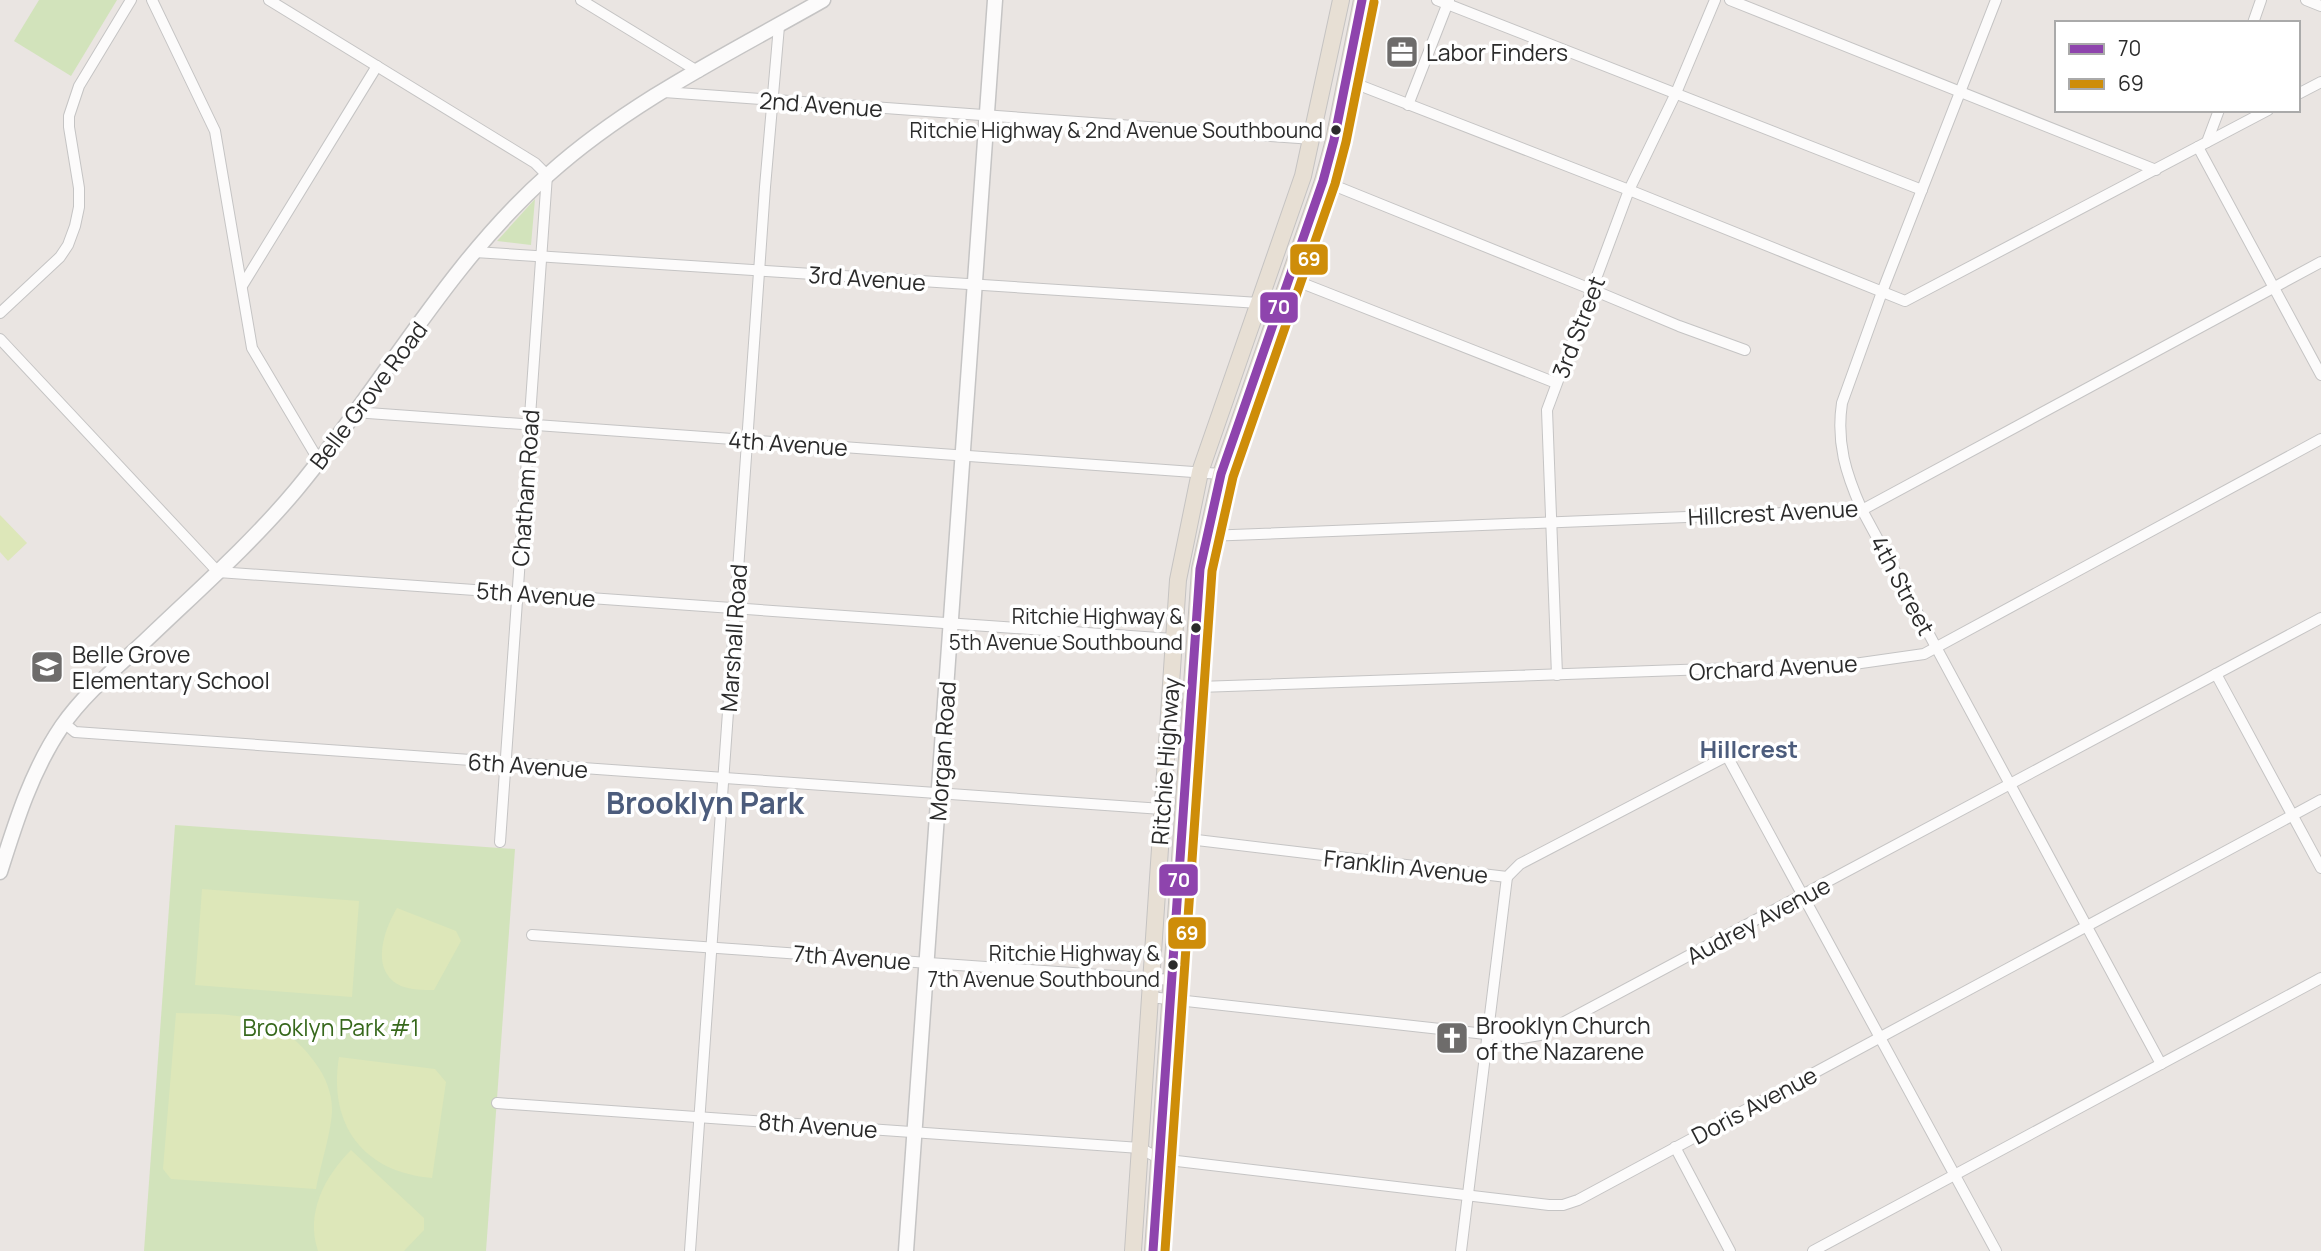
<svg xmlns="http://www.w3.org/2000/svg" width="2321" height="1251" font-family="Manrope,sans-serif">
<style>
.green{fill:#d2e3bb}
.pitch{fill:#dde7b9}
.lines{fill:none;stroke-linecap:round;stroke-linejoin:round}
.street-casing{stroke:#c5c4c4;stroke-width:12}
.secondary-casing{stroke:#c5c4c4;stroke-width:17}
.primary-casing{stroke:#c5c3c2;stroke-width:18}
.street{stroke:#fcfbfb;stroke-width:10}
.secondary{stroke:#fcfbfb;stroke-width:14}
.primary{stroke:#e7dfd4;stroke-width:16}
.bus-1-casing{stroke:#fff;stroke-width:14}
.bus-2-casing{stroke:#fff;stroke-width:14}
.bus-1{stroke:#8e44ad;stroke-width:9}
.bus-2{stroke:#ce8d09;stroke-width:9}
.bus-dot{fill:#2b2b2b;stroke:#fff;stroke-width:2.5}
.labels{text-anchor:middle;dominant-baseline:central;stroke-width:7;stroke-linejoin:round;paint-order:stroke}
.bus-label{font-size:21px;fill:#2b2b2b;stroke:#fff;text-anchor:end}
.poi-label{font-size:23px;fill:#2b2b2b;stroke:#fff;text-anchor:start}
.street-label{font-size:23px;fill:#2b2b2b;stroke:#fff}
.park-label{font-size:23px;fill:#37681c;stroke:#fff}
.neighbourhood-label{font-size:24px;font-weight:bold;fill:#4c5c7c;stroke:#fff}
.district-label{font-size:30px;font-weight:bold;fill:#4c5c7c;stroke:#fff}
.line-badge{stroke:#fff;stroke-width:2.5}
.badge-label{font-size:19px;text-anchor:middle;font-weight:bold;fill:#fff}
</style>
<rect width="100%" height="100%" fill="#eae5e2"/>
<g class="green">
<polygon points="39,0 117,0 71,76 14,41"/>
<polygon points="535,199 531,245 497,241"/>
<polygon points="175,825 515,849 486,1251 144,1251"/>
</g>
<g class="pitch">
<polygon points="0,515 27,543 8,561 0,552"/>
<polygon points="202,889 359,901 352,997 195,985"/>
<path d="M397,908L456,931L461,941L434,990C424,990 411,990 401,986C369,971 384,930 397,908Z"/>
<path d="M176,1013C235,1015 278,1010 316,1064C325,1076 332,1093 332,1109C332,1130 320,1167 316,1189L171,1179L163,1169Z"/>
<path d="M339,1057L435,1069L446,1082L432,1178C363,1172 328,1125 339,1057Z"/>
<path d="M351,1150L424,1218V1230L404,1251H318C305,1213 325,1176 351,1150Z"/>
</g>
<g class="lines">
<defs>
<g id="street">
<polyline points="152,0 215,131 252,348 319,461"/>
<polyline points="269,0 535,163 547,175 500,842"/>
<polyline points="581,0 699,72"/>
<polyline points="1437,0 1922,190"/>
<polyline points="1730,0 2156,170"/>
<path d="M1996,0L1882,292L1842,403C1836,443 1846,474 1862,510L2161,1064"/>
<polyline points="2306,0 2321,6"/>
<polyline points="2253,23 2261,0"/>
<polyline points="1346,80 1629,190 1905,301 2268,110"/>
<polyline points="664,92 1313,139"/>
<polyline points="2298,94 2321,82"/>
<polyline points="1408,105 1449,0"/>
<polyline points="2207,142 2219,110"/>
<polyline points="2198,147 2321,375"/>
<polyline points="1323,181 1593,290 1679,326 1745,350"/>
<polyline points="475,252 1259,303"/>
<polyline points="1289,278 1556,383"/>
<polyline points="242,286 377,66"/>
<polyline points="0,313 60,257 68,245 75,226 79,207 79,188 69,127 69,116 79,86 131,0"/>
<polyline points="0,339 218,572 1173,639"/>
<polyline points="354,412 1221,474"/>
<polyline points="1206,536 1862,510 2321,262"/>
<polyline points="2216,674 2321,868"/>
<polyline points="1557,675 1547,410 1629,190 1676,93 1715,0"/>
<polyline points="1169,688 1854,664 1924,654 2321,439"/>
<polyline points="64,723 75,732 1162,809"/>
<polyline points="1180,838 1507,877 1520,864 1727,756 1996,1251"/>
<polyline points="532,935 1172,980"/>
<polyline points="1150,997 1522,1038 1540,1035 2321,618"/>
<polyline points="497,1103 1140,1148 1160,1159 1549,1205 1563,1205 1578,1200 2321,800"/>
<polyline points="1675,1147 1730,1251"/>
<polyline points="690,1251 765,187 779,26"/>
<polyline points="1461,1251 1507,877"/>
<polyline points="1813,1251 2321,978"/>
</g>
<g id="secondary">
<path d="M0,872C16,821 32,770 62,726C84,694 116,668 144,642C195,593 250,545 296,490C382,387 447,264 549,174C629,102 730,53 823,0"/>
<polyline points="906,1251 995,0"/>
</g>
<g id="primary">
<polyline points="1133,1251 1178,580 1200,472 1303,176 1341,0"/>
<polyline points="1153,1251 1200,569 1221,474 1323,181 1334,140 1362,0"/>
</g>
</defs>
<use href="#street" class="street-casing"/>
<use href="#secondary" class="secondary-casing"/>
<use href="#primary" class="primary-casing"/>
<use href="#street" class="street"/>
<use href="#secondary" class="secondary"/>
<use href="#primary" class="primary"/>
<defs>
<polyline id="bus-1" points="1153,1251 1200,569 1221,474 1323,181 1334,140 1362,0"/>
<polyline id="bus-2" points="1165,1251 1212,571 1233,477 1335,184 1346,142 1374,2"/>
</defs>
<use href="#bus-1" class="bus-1-casing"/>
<use href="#bus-2" class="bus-2-casing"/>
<use href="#bus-1" class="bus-1"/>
<use href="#bus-2" class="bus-2"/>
</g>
<defs>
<symbol id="office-square" viewBox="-11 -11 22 22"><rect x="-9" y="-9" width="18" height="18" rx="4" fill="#6e6c6b" stroke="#fff"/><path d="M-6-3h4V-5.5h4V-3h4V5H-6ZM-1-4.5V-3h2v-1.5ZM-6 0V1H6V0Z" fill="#fff"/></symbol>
<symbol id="school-square" viewBox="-11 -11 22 22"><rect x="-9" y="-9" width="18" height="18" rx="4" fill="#6e6c6b" stroke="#fff"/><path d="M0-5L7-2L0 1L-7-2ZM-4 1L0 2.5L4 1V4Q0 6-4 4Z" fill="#fff"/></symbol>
<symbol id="church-square" viewBox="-11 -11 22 22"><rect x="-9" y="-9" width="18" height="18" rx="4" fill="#6e6c6b" stroke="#fff"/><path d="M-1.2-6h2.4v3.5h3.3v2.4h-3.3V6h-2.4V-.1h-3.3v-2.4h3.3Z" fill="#fff"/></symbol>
</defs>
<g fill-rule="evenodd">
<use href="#office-square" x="1383" y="33" width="38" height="38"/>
<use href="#school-square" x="28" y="648" width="38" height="38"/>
<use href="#church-square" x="1433" y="1019" width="38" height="38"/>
</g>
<g class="bus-dot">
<circle cx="1336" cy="130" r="6"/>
<circle cx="1196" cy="628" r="6"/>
<circle cx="1173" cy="965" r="6"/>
</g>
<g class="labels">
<g class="bus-label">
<text x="1323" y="130">Ritchie Highway &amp; 2nd Avenue Southbound</text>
<text x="1183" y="616">Ritchie Highway &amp;<tspan x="1183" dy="26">5th Avenue Southbound</tspan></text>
<text x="1160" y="953">Ritchie Highway &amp;<tspan x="1160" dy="26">7th Avenue Southbound</tspan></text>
</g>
<g class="poi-label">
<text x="1426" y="52">Labor Finders</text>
<text x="72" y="654">Belle Grove<tspan x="72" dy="26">Elementary School</tspan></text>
<text x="1476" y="1025">Brooklyn Church<tspan x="1476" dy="26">of the Nazarene</tspan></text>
</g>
<g class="street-label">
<text transform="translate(821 104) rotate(4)">2nd Avenue</text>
<text transform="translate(867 278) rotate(4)">3rd Avenue</text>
<text transform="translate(1578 327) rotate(-69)">3rd Street</text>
<text transform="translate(368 395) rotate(-53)">Belle Grove Road</text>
<text transform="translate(788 443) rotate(4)">4th Avenue</text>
<text transform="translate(525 488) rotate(-86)">Chatham Road</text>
<text transform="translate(1773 512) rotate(-3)">Hillcrest Avenue</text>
<text transform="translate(1903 585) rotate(62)">4th Street</text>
<text transform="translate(536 594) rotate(4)">5th Avenue</text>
<text transform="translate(733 638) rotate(-86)">Marshall Road</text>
<text transform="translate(1773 667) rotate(-3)">Orchard Avenue</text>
<text transform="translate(942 751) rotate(-86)">Morgan Road</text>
<text transform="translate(1165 761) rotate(-86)">Ritchie Highway</text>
<text transform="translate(528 765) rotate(4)">6th Avenue</text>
<text transform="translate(1406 866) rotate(6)">Franklin Avenue</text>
<text transform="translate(1758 920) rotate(-28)">Audrey Avenue</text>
<text transform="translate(852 957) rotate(4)">7th Avenue</text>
<text transform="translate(1754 1105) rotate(-28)">Doris Avenue</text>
<text transform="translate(818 1125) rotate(4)">8th Avenue</text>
</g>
<g class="park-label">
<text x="331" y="1027">Brooklyn Park #1</text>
</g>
<g class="neighbourhood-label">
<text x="1749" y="748">Hillcrest</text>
</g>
<g class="district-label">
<text x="705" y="802">Brooklyn Park</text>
</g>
</g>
<g class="line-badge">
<rect x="1289" y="243" width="40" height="33" rx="7" fill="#ce8d09"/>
<rect x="1259" y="291" width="40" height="33" rx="7" fill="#8e44ad"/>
<rect x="1158" y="863" width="41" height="34" rx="7" fill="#8e44ad"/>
<rect x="1167" y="916" width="40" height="34" rx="7" fill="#ce8d09"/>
</g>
<g class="badge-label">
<text x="1309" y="266">69</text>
<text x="1279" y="314">70</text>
<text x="1179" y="887">70</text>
<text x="1187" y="940">69</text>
</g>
<rect x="2055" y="21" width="245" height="91" fill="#ffffff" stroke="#aaaaaa" stroke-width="2"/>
<rect x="2069" y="44" width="35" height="10" fill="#8e44ad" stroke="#aaaaaa" stroke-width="2"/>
<text x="2118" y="56" font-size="21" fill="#2b2b2b">70</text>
<rect x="2069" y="79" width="35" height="10" fill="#ce8d09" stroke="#aaaaaa" stroke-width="2"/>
<text x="2118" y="91" font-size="21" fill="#2b2b2b">69</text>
</svg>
